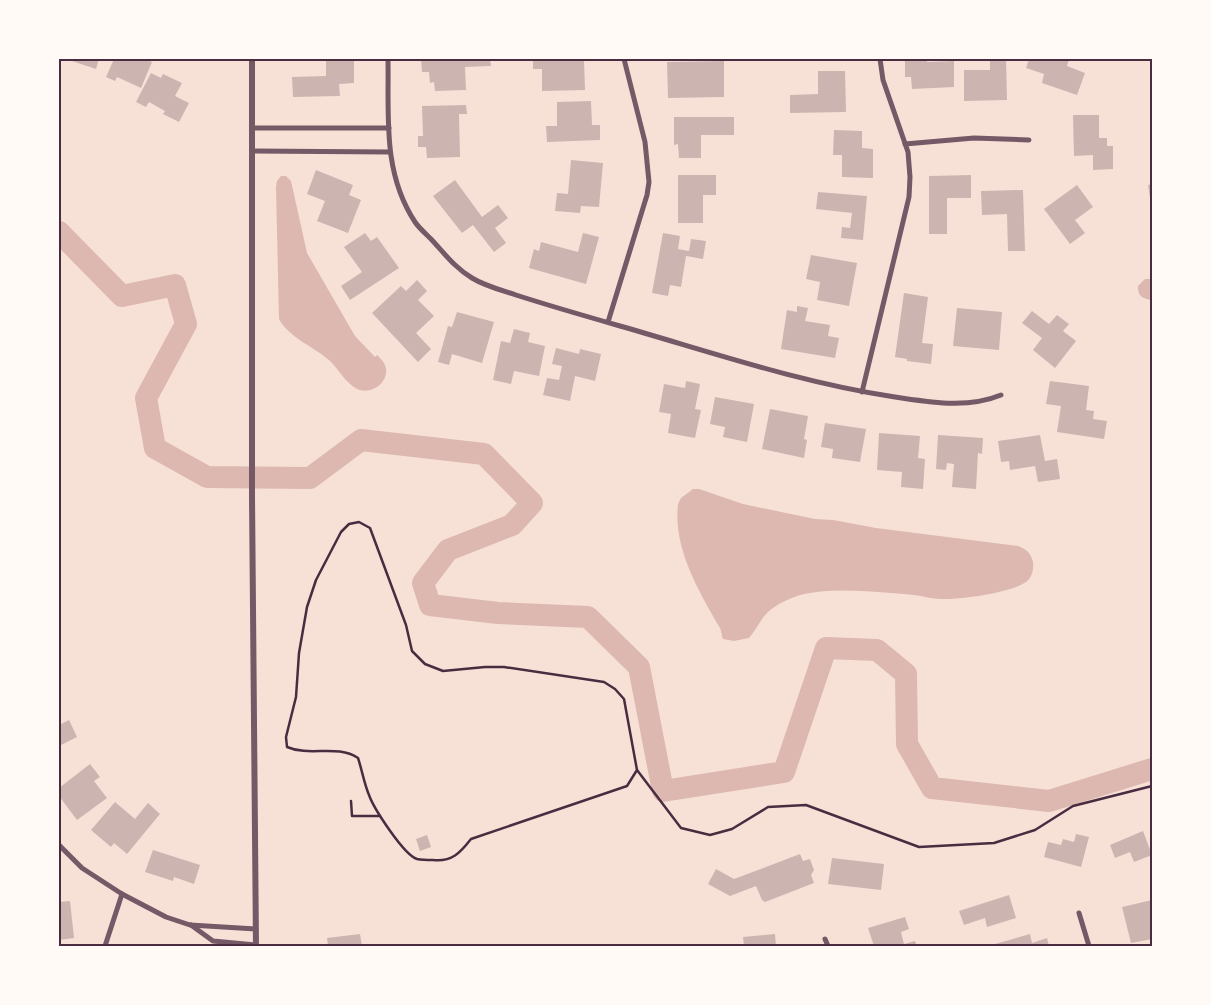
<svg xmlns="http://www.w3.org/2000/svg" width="1211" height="1005" font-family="'Work Sans',sans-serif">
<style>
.water{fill:#dcb8b0}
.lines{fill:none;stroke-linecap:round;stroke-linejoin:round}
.river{stroke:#dcb8b0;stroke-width:22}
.building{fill:#ccb4b1}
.path{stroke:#4a2c40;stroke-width:2.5}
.minor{stroke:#755966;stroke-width:5}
.tertiary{stroke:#755966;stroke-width:6}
.neatline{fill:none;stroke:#4a2c40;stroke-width:2}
</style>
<rect width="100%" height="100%" fill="#f7e1d7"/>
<g class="water">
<path d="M281,176H286L291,181L307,253L355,336L375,357L377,355C381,359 385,363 386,368C388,384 371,395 357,389C346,383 339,370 330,361C315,347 289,338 279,319L276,187L277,181Z"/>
<path d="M1145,279H1152V300C1143,299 1137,296 1138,286Z"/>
<path d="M693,489H699L743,504L815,519L833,520L876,528L1018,546C1026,549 1031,553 1033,562C1034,569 1032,578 1026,582C1011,593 958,600 940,599C932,599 923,596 914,595C896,593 879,592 861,591C843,590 822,590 804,594C792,597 776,604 767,613C760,620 756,630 749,638L734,641L723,639C721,635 722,632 720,628C699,591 673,549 678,504L681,498Z"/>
</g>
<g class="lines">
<polyline class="river" points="59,232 122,296 175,285 186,324 146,398 155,448 207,477 310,478 361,440 484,454 532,503 512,525 448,550 423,583 430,605 498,613 588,617 639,667 663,791 784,772 826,648 877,650 906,674 907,744 932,788 1049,801 1152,769"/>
</g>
<g class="building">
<polygon points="66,59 99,59 96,69"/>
<polygon points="114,59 122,60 144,59 152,62 141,88 117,77 115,81 106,77"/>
<polygon points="326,59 354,59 354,83 339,84 340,96 293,97 292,77 326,76"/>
<polygon points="421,59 490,59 491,66 465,67 466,90 435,91 434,82 430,83 429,72 422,72"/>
<polygon points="533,59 584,59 585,90 542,91 542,69 533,69"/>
<polygon points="905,59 927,59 927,62 954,61 954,87 912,89 911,77 905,77"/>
<polygon points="990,59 1006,59 1007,100 964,101 964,70 990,70"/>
<polygon points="1029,59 1069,59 1067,66 1085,73 1077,95 1042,83 1044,74 1026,68"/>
<polygon points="724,61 724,97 668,98 667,62"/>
<polygon points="818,71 845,71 846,112 790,113 790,95 818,94"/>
<polygon points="151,73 161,78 163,74 182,83 175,96 189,103 179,122 163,114 165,111 149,102 146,107 136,102"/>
<polygon points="591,101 592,125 600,125 600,140 547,142 546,126 557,126 557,102"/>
<polygon points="466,105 467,114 459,114 460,157 427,158 426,147 418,147 418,136 423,136 422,106"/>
<polygon points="1073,115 1099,115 1099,138 1107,138 1107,146 1113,146 1113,169 1093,170 1093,155 1074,156"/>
<polygon points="674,117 734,117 734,135 701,135 701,158 679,158 678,144 674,145"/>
<polygon points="834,130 862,131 862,148 873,149 873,178 842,177 842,155 833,155"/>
<polygon points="571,160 603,163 599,207 581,206 580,213 555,211 557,193 568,194"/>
<polygon points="316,170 353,185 349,195 361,200 348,233 317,221 325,201 307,194"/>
<polygon points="678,175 716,175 716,195 703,195 703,223 678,223"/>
<polygon points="971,175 971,198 947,198 947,234 929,234 929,176"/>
<polygon points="455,180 482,217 498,205 508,218 495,228 506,243 494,252 473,225 462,233 433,196"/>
<polygon points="1152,184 1152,203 1151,203 1148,185"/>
<polygon points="1077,185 1093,207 1075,220 1085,233 1070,244 1044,209"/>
<polygon points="1023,190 1025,251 1008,251 1007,214 982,215 981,191"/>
<polygon points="818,192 867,196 863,240 841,238 842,227 850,228 852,213 816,209"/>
<polygon points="365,233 371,241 377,237 399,268 350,300 341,286 362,272 344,247"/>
<polygon points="583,233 599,237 586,284 529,268 534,249 539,251 541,242 578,252"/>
<polygon points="663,233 680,236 678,249 689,251 691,239 706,241 703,259 686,256 681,287 670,285 668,296 652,293"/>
<polygon points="811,255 857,263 849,306 817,300 820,282 806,279"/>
<polygon points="417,280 427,291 418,300 434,316 416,333 431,349 418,362 372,313 401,286 406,291"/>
<polygon points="904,293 928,297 922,343 933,344 931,364 907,361 907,359 895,357"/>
<polygon points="797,306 808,308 805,321 830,325 828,336 839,338 835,358 781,349 787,310 797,312"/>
<polygon points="957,308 1002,312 999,350 953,346"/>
<polygon points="1032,311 1049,324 1057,315 1069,324 1063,331 1076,341 1055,368 1033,350 1042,338 1022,323"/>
<polygon points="457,312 494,322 482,363 452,354 449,365 438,362 448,326 452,327"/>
<polygon points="514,329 530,333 528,342 545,346 539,376 514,371 511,384 493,380 501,341 510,343"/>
<polygon points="556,348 579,354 580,349 601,354 595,381 575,376 570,401 543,395 547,378 559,380 562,366 552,364"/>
<polygon points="686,381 700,384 695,409 701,410 695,438 668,433 671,414 659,412 664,384 685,388"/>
<polygon points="1050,381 1089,386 1086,410 1094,411 1093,419 1107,421 1104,439 1057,432 1061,406 1046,404"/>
<polygon points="715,397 754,404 747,442 723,437 725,427 710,424"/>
<polygon points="770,409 808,416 804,439 807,440 804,458 762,449"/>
<polygon points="825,423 866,429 860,462 832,458 833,449 821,447"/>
<polygon points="879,433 920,436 918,458 925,459 923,489 901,487 902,472 877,470"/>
<polygon points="938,435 983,438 982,454 978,453 976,489 952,487 954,464 947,463 946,470 936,469"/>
<polygon points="1040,435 1045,461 1057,459 1060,479 1038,482 1035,466 1010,470 1009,461 1001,462 998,441"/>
<polygon points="69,720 77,737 59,746 59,725"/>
<polygon points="90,764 100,777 94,781 107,798 77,820 59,796 59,788"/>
<polygon points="115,802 135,819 148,803 160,814 127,854 114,843 111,847 91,830"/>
<polygon points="1143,831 1152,855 1134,862 1130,852 1115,858 1110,845"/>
<polygon points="1076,834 1089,837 1081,867 1044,857 1048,842 1061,845 1063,839 1074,842"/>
<polygon points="427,835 431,847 420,851 416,839"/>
<polygon points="153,850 200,865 194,884 174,877 173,881 145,872"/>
<polygon points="800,854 803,861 810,859 814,870 811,875 814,883 765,902 762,900 756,886 730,896 708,884 716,869 734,879"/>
<polygon points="832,858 884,864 881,890 828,884"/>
<polygon points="1009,895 1016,918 987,927 985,918 964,925 959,911"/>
<polygon points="1152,900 1152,939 1131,943 1122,907"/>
<polygon points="70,901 74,938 59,940 59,902"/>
<polygon points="905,917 909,929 901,932 904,944 915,941 917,946 874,946 868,928"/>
<polygon points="360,934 362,946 328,946 327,938"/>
<polygon points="775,934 776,946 744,946 743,937"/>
<polygon points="1030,934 1032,943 1047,938 1049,946 988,946"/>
</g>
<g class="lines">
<g class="path">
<path d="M359,522L370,528L406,625L412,651L425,664L443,671L485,667H504L604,682L615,689L624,699L637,770L627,786L471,839C460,853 452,862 433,860C428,860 422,860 417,859C404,855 374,809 369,795C364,783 362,770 358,758C337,744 310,757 287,747L286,737L296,697L299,653L307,607L316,580L341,532L349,524Z"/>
<polyline points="637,770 681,828 710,835 732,829 768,807 806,805 919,847 994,843 1035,830 1073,806 1152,786"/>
<polyline points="351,801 352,816 380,816"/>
</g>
<g class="minor">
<path d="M388,59C389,115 382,172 415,222C419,228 426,234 431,239C444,253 455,268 472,278C485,286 501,290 516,295C550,306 585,316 620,326C711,352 801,383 895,397C930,402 967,409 1001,395"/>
<polyline points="252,128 389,128"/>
<polyline points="905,144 974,138 1029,140"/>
<polyline points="252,151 389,152"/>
<polyline points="608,322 647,195 649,182 645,142 624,59"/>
<polyline points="862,392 909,197 910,177 908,152 883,80 880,59"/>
<polyline points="59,845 82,868 122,894 166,917 190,925 256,929"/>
<polyline points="1079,913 1089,946"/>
<polyline points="191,925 213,941 256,945"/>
<polyline points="825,939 828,946"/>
<polyline points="105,946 122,894"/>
</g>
<polyline class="tertiary" points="252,59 252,496 256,946"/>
</g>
<rect width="1211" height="1005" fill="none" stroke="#fffaf5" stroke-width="120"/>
<rect x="60" y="60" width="1091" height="885" class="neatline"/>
</svg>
